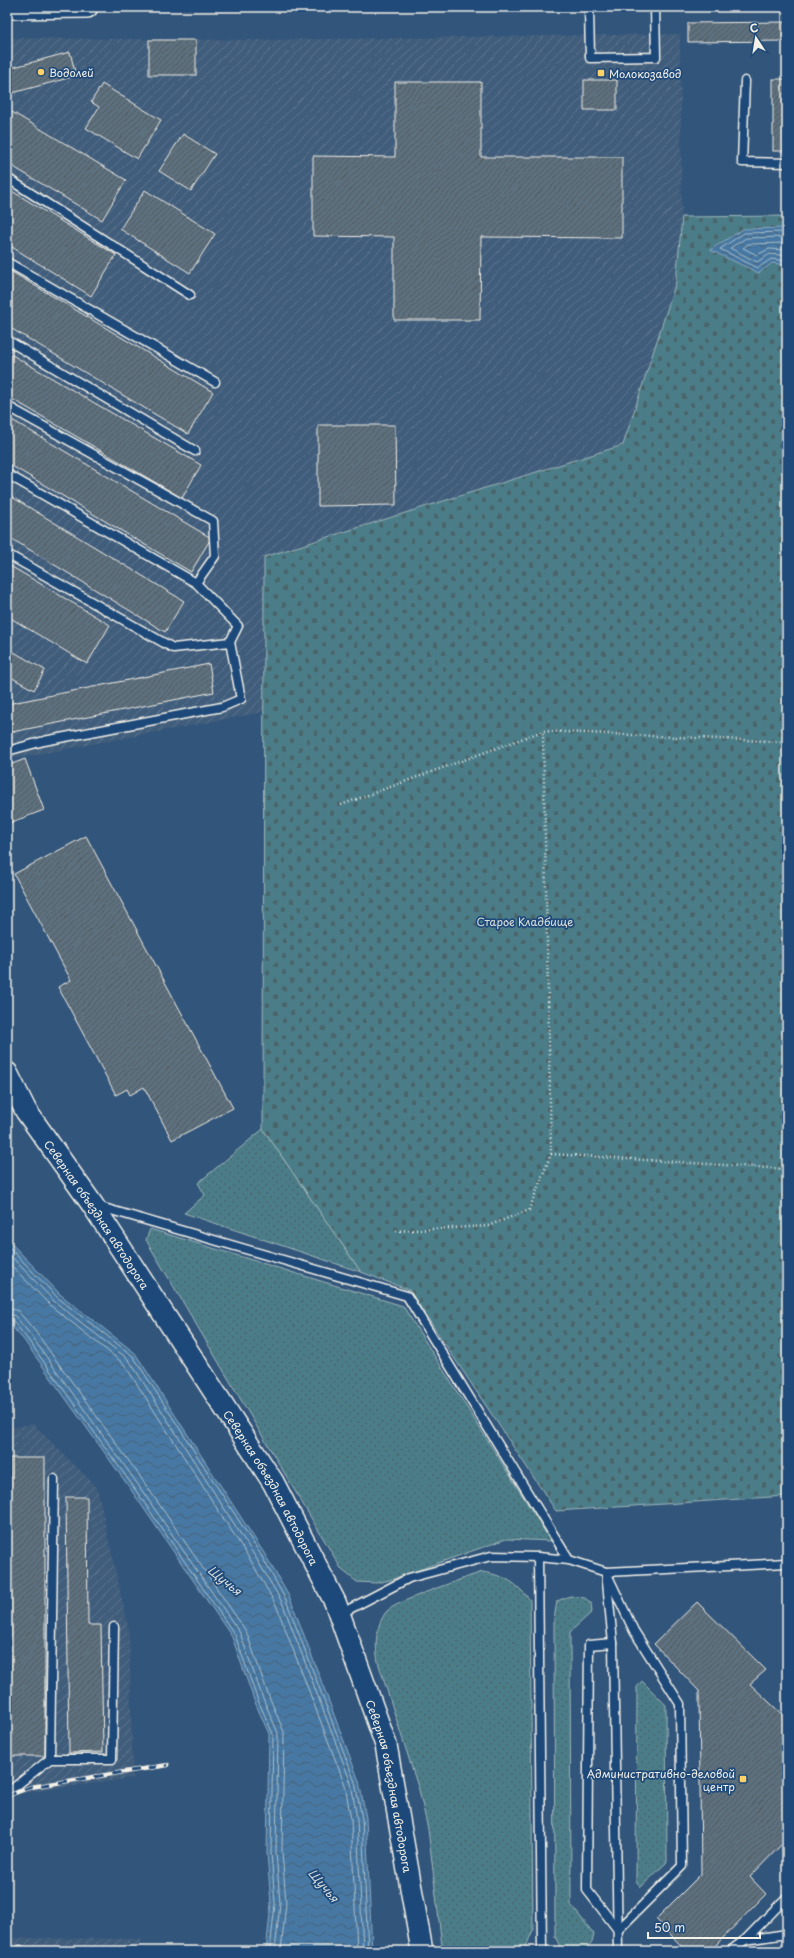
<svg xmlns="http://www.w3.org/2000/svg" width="794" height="1958" font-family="'Playpen Sans',sans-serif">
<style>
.industrial{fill:url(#industrial-furrows)}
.grass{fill:url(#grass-dots);stroke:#a0b7b8}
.cemetery{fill:url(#cemetery-stones);stroke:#a0b7b8}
.water{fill:url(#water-waves);stroke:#8ca8bf}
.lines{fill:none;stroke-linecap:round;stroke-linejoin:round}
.shore{stroke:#aec1cc;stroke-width:1}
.building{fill:url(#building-hatch);stroke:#f4f1e8}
.service-casing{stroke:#f4f1e8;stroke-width:11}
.tertiary-casing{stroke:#f4f1e8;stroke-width:24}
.path{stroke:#f4f1e8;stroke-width:2.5;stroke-dasharray:1 3;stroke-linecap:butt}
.service{stroke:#1f4a7a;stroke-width:8}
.tertiary{stroke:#1f4a7a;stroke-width:21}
.rail-casing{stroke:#f4f1e8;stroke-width:4.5}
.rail{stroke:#1f4a7a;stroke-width:3;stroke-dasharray:9;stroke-linecap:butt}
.poi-dot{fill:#ffd166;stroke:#1f4a7a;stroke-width:1.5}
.labels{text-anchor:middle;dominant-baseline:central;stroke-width:3.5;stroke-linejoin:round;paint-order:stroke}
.poi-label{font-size:11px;fill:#f4f1e8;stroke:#1f4a7a;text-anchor:start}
.park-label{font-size:11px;fill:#dbe0da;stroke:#1f4a7a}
.street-label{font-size:11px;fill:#f4f1e8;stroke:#1f4a7a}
.water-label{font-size:12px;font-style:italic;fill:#dadfde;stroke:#1f4a7a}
</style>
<defs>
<pattern id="industrial-furrows" width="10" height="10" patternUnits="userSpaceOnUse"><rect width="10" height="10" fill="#3f5d7c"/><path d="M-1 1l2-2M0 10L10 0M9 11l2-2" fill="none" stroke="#5b758f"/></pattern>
<pattern id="grass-dots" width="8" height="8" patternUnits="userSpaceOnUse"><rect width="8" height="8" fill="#4b7d89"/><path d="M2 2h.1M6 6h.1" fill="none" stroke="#4a656b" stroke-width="1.8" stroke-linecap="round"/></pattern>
<pattern id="cemetery-stones" width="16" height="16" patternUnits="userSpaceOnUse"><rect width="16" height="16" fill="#4b7d89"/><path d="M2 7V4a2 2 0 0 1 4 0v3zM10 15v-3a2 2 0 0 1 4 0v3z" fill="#4a656b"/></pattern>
<pattern id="water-waves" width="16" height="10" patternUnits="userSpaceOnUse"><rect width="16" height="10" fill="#4678a3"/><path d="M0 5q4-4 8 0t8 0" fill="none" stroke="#476279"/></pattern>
<pattern id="building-hatch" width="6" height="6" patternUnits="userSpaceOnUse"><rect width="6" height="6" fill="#5d6f7e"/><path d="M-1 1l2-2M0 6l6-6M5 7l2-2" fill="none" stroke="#525a5f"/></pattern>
</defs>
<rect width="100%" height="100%" fill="#32557b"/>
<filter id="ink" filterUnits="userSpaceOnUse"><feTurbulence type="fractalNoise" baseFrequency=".025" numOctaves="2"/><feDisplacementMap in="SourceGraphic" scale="8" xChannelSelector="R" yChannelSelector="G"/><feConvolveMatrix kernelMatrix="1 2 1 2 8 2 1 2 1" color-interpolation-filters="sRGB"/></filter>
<g filter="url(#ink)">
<g class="industrial">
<polygon points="680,34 682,217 677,282 624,445 265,557 264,712 7,760 7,38 259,40"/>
<polygon points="33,1424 97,1487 129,1631 133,1778 7,1795 7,1428"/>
<polygon points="7,1938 140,1939 140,1951 7,1951"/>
</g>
<g class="grass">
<polygon points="263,1129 361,1272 184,1213 205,1195 198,1183"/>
<polygon points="150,1229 403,1306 551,1541 506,1539 390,1580 376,1583 357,1582 342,1570 146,1240"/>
<path d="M482,1572C506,1576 515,1582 530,1600L533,1930L524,1951H445L442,1946L428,1829L419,1790L378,1662C375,1646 375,1627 386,1612C393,1602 465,1578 482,1572Z"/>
<path d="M570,1596L585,1598L591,1603L592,1612L570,1632L571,1905L594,1934C592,1952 575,1953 560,1947L555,1936L554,1619L557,1601Z"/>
<polygon points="642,1681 666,1705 667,1862 641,1887 636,1881 637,1687"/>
</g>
<polygon class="cemetery" points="787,216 787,1496 556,1511 409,1290 361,1272 263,1129 264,557 623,445 676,282 682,217"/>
<g class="water">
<polygon points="787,228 787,265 772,263 759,273 710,250 743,229"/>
<polygon points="7,1239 61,1295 135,1353 264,1553 290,1598 359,1781 366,1818 372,1951 266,1951 271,1904 267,1853 269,1734 254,1700 232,1637 127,1484 23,1339 7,1321"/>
</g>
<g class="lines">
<g class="shore">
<polyline points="787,232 744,233 720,249 758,268 771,259 787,261"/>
<polyline points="787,237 746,238 730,248 757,262 770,254 787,256"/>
<polyline points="787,243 748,244 743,248 757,255 769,249 787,250"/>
<polyline points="7,1245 58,1298 133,1356 261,1555 286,1600 355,1782 362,1819 368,1951"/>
<polyline points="7,1252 55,1302 129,1360 256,1558 282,1602 351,1783 357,1819 363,1951"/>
<polyline points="7,1261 51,1306 124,1364 251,1561 276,1605 345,1785 351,1820 357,1951"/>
<polyline points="7,1307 18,1311 35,1331 139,1475 246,1631 268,1694 284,1732 282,1852 286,1903 281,1951"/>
<polyline points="7,1313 15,1316 30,1334 134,1479 240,1633 262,1696 278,1733 276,1852 280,1903 275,1951"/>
<polyline points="7,1318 12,1320 26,1337 130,1482 235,1635 257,1698 273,1734 271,1853 275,1903 270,1951"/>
</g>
</g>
<g class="building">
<polygon points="787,22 787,41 688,42 688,23"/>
<rect x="149" y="40" width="47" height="35"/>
<polygon points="70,52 76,76 12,93 7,69"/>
<rect x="773" y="79" width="14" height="72"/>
<rect x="584" y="80" width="33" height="30"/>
<polygon points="395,82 481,82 481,157 622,157 622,238 481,237 480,320 394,320 394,237 313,236 313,156 395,157"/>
<polygon points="102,84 161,120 137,159 86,128 99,107 91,102"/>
<polygon points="7,109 126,180 102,220 7,163"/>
<polygon points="183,134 215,154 191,191 159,171"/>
<polygon points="7,188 116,255 91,296 7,244"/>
<polygon points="145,190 215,234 190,273 120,229"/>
<polygon points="7,269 213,392 188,434 7,326"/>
<polygon points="7,352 201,465 182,498 7,396"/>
<polygon points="7,417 211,538 191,572 7,463"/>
<polygon points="318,425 395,425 396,505 318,506"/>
<polygon points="7,494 184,601 165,632 7,536"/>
<polygon points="7,564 110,625 87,664 7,616"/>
<polygon points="7,648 45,670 34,690 7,675"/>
<polygon points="209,664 214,692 7,733 7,704"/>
<polygon points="25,759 44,810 7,824 7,766"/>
<polygon points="86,836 233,1108 172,1140 144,1087 130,1095 127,1089 116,1095 58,987 71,980 14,874"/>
<rect x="10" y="1458" width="35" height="298"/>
<polygon points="66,1497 87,1497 88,1625 101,1625 103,1752 69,1753"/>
<polygon points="697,1602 766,1670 750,1684 787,1719 787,1839 750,1877 766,1894 710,1951 686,1951 656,1919 701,1874 699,1691 654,1644"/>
<polygon points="34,1947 65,1947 64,1951 33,1951"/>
</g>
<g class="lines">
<defs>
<g id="service">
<polyline points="589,7 590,58 656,57 655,7"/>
<polyline points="745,81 742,162 787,163"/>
<polyline points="7,178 190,295"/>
<polyline points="7,262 215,382"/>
<polyline points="7,340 195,451"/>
<polyline points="7,406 213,521 215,556 196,583 7,474"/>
<polyline points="7,554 173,648 230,642 238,626 196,583"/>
<polyline points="7,751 44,741 222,707 241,699 230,642"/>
<polyline points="97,1206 407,1296 569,1560"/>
<polyline points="538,1557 542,1951"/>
<polyline points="340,1614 409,1578 491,1556 538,1557 569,1560 606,1572 634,1631 680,1704 682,1866 618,1930 587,1890 589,1645 613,1643"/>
<polyline points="50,1759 112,1759 114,1627"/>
<polyline points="7,1793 50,1759 54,1479"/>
<polyline points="745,1940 787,1934"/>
<polyline points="20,1951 20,1950"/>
<polyline points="618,1951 613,1643 606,1572 787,1563"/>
<polyline points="730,1951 745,1940 787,1897"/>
</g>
<g id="tertiary">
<polyline points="7,8 87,7"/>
<path id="s1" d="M7,1073L26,1111L92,1204L273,1482L335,1602L386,1745L422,1951"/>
</g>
</defs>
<use href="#service" class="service-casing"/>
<use href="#tertiary" class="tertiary-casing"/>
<g class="path">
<polyline points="341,805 543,731 787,742"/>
<polyline points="551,1154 787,1169"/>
<polyline points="396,1231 488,1226 529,1210 551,1154 543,731"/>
</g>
<use href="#service" class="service"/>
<use href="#tertiary" class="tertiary"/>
<defs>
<polyline id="rail" points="7,1796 31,1787 168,1765"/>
</defs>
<use href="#rail" class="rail-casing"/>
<use href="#rail" class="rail"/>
</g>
</g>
<g class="poi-dot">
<circle cx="41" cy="72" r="4"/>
<rect x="597" y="69" width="8" height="8" rx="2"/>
<rect x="739" y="1775" width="8" height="8" rx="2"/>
</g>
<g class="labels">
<g class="poi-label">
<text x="49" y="72">Водолей</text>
<text x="609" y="73">Молокозавод</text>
<text x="735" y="1773" text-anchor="end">Административно-деловой<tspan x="735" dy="13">центр</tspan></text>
</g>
<g class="park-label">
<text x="525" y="921">Старое Кладбище</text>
</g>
<g class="street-label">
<text stroke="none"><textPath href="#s1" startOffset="168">Северная объездная автодорога</textPath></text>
<text stroke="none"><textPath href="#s1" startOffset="492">Северная объездная автодорога</textPath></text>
<text stroke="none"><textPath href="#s1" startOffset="816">Северная объездная автодорога</textPath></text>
</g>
<g class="water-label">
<text transform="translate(225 1580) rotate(39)">Щучья</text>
<text transform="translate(324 1885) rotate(50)">Щучья</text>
</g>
</g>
<rect width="794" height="1958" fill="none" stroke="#1f4a7a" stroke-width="24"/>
<rect x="12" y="12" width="770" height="1934" fill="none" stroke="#f4f1e8" stroke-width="1.5" filter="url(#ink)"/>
<g transform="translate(756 38) rotate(348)" stroke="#1f4a7a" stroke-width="3" paint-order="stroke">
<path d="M0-3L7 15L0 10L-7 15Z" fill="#f4f1e8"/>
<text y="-6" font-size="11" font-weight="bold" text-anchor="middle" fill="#f4f1e8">С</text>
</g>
<path d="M648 1932v6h112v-6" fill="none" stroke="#f4f1e8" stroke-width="2"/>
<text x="654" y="1932" font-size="12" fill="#f4f1e8" stroke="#1f4a7a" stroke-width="3" paint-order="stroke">50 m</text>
</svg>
